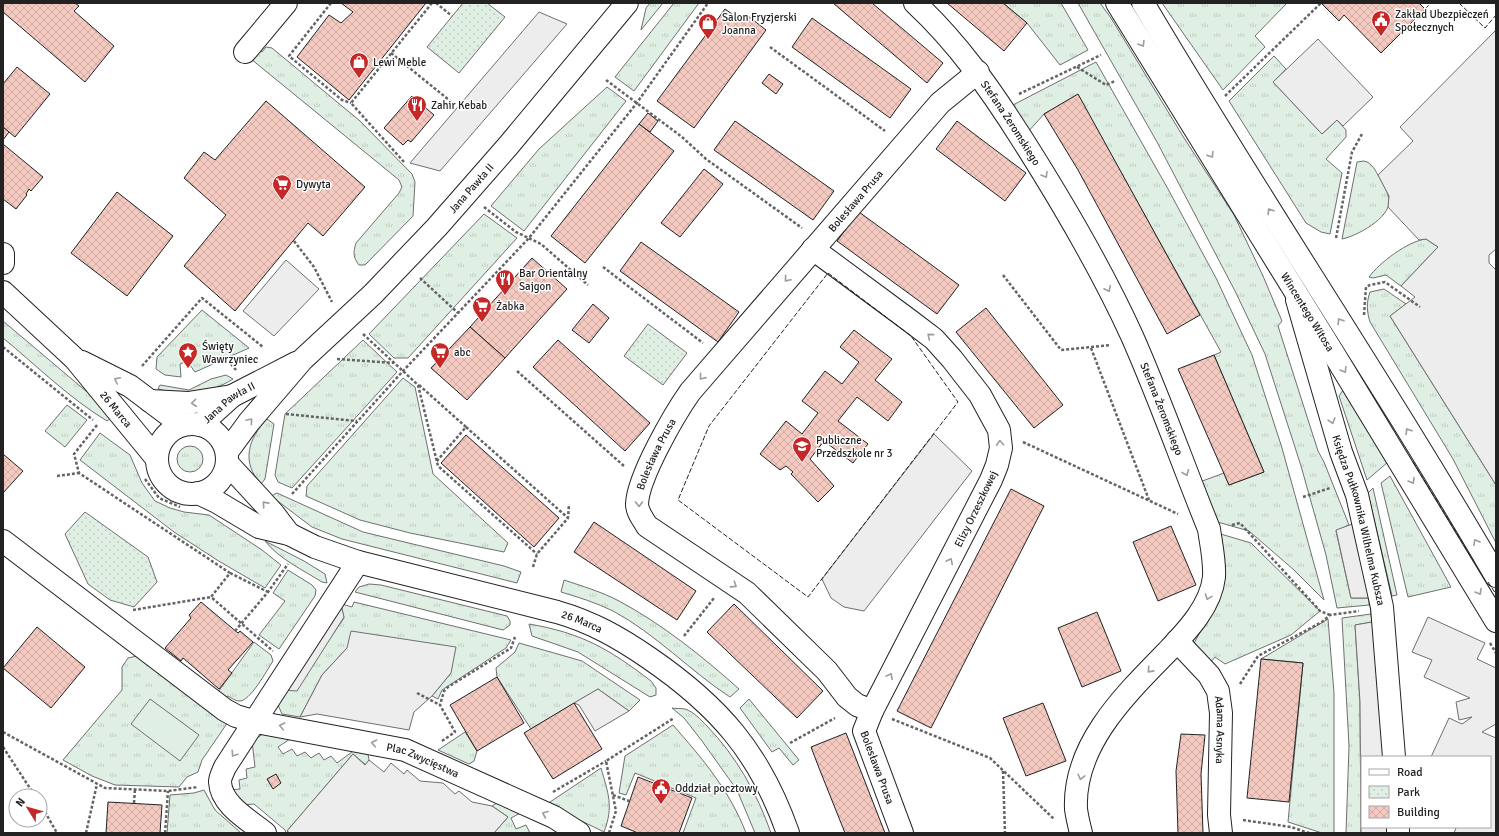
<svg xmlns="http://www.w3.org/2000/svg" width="1499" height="836" font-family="Signika,sans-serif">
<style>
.grass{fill:url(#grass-tufts);stroke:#6f6f6f}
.park{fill:url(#park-dots);stroke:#6f6f6f}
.pitch{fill:#e0efe3;stroke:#6f6f6f}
.parking{fill:#ededed;stroke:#6f6f6f}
.building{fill:url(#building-cross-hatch);stroke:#222}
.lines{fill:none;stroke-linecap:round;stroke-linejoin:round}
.minor-casing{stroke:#222;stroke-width:24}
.major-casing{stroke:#222;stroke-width:24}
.path{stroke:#646464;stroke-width:2.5;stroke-dasharray:3 2;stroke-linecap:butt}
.minor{stroke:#fff;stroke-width:22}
.major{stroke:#fff;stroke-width:22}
.fence{stroke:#222;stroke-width:1;stroke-dasharray:5 2;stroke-linecap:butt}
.oneway{stroke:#9c9c9c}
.labels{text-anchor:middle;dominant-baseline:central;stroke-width:3;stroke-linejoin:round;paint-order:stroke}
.poi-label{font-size:11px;fill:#222;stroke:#fff;text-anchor:start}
.street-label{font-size:11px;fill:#222;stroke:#fff}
</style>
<defs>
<pattern id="grass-tufts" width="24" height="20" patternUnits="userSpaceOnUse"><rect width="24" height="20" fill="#e0efe3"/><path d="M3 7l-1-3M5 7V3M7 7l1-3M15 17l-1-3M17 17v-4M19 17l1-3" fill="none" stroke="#c0cdc2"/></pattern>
<pattern id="park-dots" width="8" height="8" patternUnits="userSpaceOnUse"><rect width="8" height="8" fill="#e0efe3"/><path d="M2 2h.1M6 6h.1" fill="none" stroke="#c0cdc2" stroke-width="1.8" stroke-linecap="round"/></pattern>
<pattern id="building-cross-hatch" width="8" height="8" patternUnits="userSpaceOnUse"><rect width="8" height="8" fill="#f3c9c0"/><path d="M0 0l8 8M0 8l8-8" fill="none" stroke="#d0aca5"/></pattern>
</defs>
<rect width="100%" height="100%" fill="#fff"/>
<g class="grass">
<polygon points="650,3 663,3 641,30 646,8"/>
<polygon points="674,3 699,3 634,91 615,77"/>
<polygon points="1003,3 1061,3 1088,50 1060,65 1027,23"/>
<polygon points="1078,3 1100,3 1111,18 1184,138 1234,215 1263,276 1282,321 1278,326 1318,451 1324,462 1349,525 1336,531 1351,598 1369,598 1369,605 1337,608 1326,555 1301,466 1265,354 1235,291 1157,142"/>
<polygon points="1162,3 1287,3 1255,36 1265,47 1223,90"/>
<path d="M266,47L272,48L360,121L412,174L415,182L413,216L365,265H359C353,257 353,253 356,243L399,193L402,187L399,180L251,59L257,49L262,52Z"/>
<polygon points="1274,56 1286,69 1273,82 1322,134 1337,120 1346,130 1346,137 1326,159 1342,173 1330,234 1321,232 1306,223 1229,101"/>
<polygon points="1096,62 1168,189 1216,278 1252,355 1282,448 1324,600 1294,570 1249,531 1214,521 1197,483 1224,473 1229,485 1264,472 1214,355 1221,352 1078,95 1044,114 1027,133 1011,106"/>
<polygon points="607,87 626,101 524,231 491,206 539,149"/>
<path d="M1364,161C1373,163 1375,171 1380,178C1383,185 1389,193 1389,201C1390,218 1357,236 1342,239L1357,162Z"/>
<polygon points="484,214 517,238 408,358 394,358 369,334"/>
<path d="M1426,239L1438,247L1401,286L1386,275L1373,278L1369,277C1379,263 1408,241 1426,239Z"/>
<path d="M1384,289L1406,304L1390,316L1496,485V543L1453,459L1370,322C1367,312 1366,303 1370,292Z"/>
<polygon points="202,310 249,348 195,372 187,361 180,364 181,377 165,375 156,369 157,357"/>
<path d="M3,321L93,397L110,419L107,421C69,398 37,366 3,338Z"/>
<polygon points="363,340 397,372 292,488 278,482 275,475 285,414"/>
<path d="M226,375L233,379C209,394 186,396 158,389L160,385L189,390L211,379Z"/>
<polygon points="403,378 415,387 433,474 508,543 504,552 410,533 360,520 306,496 307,486"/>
<polygon points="1343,390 1388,462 1367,480 1339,396"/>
<polygon points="67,405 87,420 65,447 45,431"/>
<path d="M267,419L274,424L265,479L261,484C241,462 248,439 267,419Z"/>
<polygon points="100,433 130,455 142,483 155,501 170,508 184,512 209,515 262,550 281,565 265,588 217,560 174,532 80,460"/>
<circle cx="190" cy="459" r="13"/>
<polygon points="1390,476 1451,587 1408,597 1381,483"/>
<polygon points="1373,488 1397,595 1392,596 1368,493"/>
<polygon points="277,493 363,532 504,566 521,572 517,583 342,539 312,527 271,496"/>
<polygon points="1214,532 1251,543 1320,611 1291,635 1225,664 1215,657 1209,664 1191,649 1215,604"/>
<path d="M265,541L304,561L325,574L327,583L322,582C303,570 279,559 265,541Z"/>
<polygon points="288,570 312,585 316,590 315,596 279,649 259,635 285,601 273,593"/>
<path d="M564,580C582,586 602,592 619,601C662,624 702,656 739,689L730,697C690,671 656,634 613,611C597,603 578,597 561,592Z"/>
<polygon points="369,584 381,585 507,616 510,621 510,625 503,630 355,592 359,587"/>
<polygon points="354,602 511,640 506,648 442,690 438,699 432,696 451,673 347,648 322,675 300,717 282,714 278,705 283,690 320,653 344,618 341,605 342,604 352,607"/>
<polygon points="1371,614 1372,622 1355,625 1360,702 1361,833 1346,833 1349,746 1342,618"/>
<polygon points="1328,619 1334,693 1334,833 1322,833 1288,822 1303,663 1261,659"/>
<path d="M529,624C582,633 609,649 651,681L656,688V695L650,697L578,652L532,636Z"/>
<path d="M254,642L271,655L273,661C267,670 250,702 239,701C236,701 231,698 228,696L225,697L218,692Z"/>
<polygon points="519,643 582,661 640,700 629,711 598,689 531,729 497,677 496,668 515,652"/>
<polygon points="137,656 228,722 202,760 198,772 187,777 179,787 115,785 92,776 63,760 122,690 122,667 128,658"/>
<polygon points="749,699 799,760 793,765 779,748 772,752 740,708"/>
<path d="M672,708C676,709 681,708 685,709C694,712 700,719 707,726C736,756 757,793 771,833H755L737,790L702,741L684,718Z"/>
<path d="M673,725C702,758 730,791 746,833H683L696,798L635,773L626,795L619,793L625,756Z"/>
<polygon points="465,732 477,751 474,761 469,764 438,750"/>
<polygon points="263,734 293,737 278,747 283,754 292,749 297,756 305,752 311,758 319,753 324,760 331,756 337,763 356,749 368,754 369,760 366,765 353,754 287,831 290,833 286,833 285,830 254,804 242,805 230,790 240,789 239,780 247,778 246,769 255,767 252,741"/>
<path d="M601,768C608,793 614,806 604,832L547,804Z"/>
<polygon points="204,790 215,810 241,833 167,833 170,795 194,793"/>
<polygon points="500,801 526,810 511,818 516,829 526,825 530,833 494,833 508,817 492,806"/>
</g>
<g class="park">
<polygon points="463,3 487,3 505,17 459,73 427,47"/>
<polygon points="648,324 687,353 663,385 624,356"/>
<polygon points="85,512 148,557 157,582 134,607 110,600 88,584 65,534"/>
</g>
<polygon class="pitch" points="150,699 199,735 180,761 131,724"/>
<g class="parking">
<polygon points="539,12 567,24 440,171 410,163"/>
<polygon points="1496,30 1496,249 1489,255 1489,263 1496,270 1496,485 1390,316 1415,297 1401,286 1438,247 1426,239 1419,240 1388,207 1389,196 1378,175 1413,141 1400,127"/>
<polygon points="1318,39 1373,97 1343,126 1337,120 1322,134 1273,82"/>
<polygon points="286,260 319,289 274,336 243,311"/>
<polygon points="934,434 972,471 864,611 844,607 831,598 822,579"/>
<polygon points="1358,522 1394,757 1362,757 1362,827 1399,827 1399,833 1361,833 1360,702 1355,625 1372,622 1369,598 1351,598 1336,530"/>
<polygon points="341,605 344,617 297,691 283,690"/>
<polygon points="1428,617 1485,643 1477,659 1496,668 1496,724 1482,732 1496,738 1496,833 1454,833 1456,828 1453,827 1490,827 1490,757 1431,757 1449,718 1462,724 1472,717 1459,720 1456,702 1470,698 1424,677 1432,660 1412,652"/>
<polygon points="351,631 456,647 451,673 432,696 414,712 409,730 317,714 300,717 322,675 347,648"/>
<polygon points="598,689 629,711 595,731 579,705 574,703"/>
<polygon points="353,754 365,765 369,760 384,772 391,763 404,774 407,770 420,781 443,783 455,794 459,791 472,802 492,806 508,817 494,833 290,833 287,831"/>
</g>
<g class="building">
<polygon points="3,3 75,3 79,6 74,11 114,46 85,82 3,12"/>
<polygon points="341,3 426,3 349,100 297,57 329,15 341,23 353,12"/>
<polygon points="833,3 872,3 943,63 927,83"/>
<polygon points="947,3 1003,3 1027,23 1004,51"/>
<polygon points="1321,3 1419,3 1425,9 1381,53 1344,15 1339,21"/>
<polygon points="725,9 743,22 748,16 766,30 694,128 657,101"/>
<polygon points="812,18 911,89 890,118 792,47"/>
<polygon points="17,67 50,94 15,137 3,127 3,84"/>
<polygon points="769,74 783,84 776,94 762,83"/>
<polygon points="1078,94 1200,315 1167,334 1078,170 1044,114"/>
<polygon points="412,96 434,115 411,142 408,140 403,145 384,128"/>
<polygon points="266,101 365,187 323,236 308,223 235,311 184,266 226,215 184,178 204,152 215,160"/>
<polygon points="648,113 658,121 650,132 639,124"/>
<polygon points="735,121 834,191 813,220 714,150"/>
<polygon points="957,121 1026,173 1005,201 936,149"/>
<polygon points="639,124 674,151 585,263 551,236"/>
<polygon points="3,127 9,132 3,140"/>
<polygon points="3,144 43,177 31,191 29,189 26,194 27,195 16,209 3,199"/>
<polygon points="704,169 723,184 680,237 661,223"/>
<polygon points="117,192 173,236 127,296 71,253"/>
<polygon points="859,212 959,285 937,314 837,241"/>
<polygon points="641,242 739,312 718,342 620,271"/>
<polygon points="532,258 567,289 505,358 470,327"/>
<polygon points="593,304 609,318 589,343 572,330"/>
<polygon points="986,308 1063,405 1034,428 956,332"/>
<polygon points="470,327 505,358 467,400 431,368"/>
<polygon points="854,330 892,359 875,380 902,402 888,421 857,397 838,421 868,444 853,463 824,441 810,459 834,486 818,502 791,474 793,472 786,466 780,470 760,454 786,421 802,434 818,413 802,401 825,371 842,384 859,362 840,347"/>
<polygon points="558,340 650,423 625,451 533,367"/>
<polygon points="1214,355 1264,472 1229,485 1178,369"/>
<polygon points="466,435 559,518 534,547 441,463"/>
<polygon points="3,454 23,471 3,493"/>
<polygon points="1011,489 1044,506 931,728 897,711"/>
<polygon points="594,522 696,591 677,620 574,552"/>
<polygon points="1171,526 1196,585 1158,601 1133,542"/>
<polygon points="201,602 238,633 240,631 253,642 228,670 232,673 219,689 183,658 181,661 165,648 191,618 189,615"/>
<polygon points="734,604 823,691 797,718 707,632"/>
<polygon points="1097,612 1121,671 1082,687 1058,628"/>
<polygon points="37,627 85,667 51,708 3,668"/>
<polygon points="1261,659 1303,663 1289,802 1247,798"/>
<polygon points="497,677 524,723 477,751 450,705"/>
<polygon points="574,703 602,749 553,779 524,733"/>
<polygon points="1043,703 1066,761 1026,776 1003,718"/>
<polygon points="846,733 885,833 845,833 819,768 811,747"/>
<polygon points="1181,734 1205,735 1201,774 1203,833 1178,833 1176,771"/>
<polygon points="276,774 281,783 273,789 267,779"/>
<polygon points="638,777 692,798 679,833 638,833 621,826"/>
<polygon points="108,802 162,805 160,833 106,833"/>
</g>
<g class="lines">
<defs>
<g id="minor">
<path id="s1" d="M915,3C958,43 991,90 1022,139C1062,202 1101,268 1132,336C1160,399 1183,465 1209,529C1211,544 1215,561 1214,577C1211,606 1187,631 1168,651C1127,693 1073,744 1076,809C1077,817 1079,825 1081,833"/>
<polyline points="245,52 286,3"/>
<path id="s2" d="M813,249L909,320L934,339L952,359L980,395L999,430L1001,448L997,465L991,480L872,711L864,731L902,833"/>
<polyline points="3,254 3,263"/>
<path id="s3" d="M3,292L75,359L157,459"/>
<path id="s4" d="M1297,300L1341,452L1357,495L1382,607L1394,757"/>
<polyline points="82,362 130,386 182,425"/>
<polyline points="150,401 188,403 232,396"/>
<circle cx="192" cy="459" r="35"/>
<path id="s5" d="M200,425L232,396L296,363"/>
<path id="s6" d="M227,452L249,422L302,360L373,294L437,227L508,146L627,3"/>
<polyline points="227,463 273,513 289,534"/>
<path id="s7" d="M198,493L217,502L259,527L289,534L315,547L358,562L557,612C592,622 620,638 649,658C719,706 760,753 788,833"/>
<path id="s8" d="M3,541L225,710L236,716L256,722L405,750L554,817L579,833"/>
<path id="s9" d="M1177,641L1209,675L1218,691L1221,713L1219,815L1221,833"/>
<path id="s10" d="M872,711L857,705L847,697L827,671L747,593L647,526C643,519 637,512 637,504C638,477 674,415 690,392L940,103L978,72"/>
<polyline points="1398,827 1398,833"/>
<path d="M265,833C249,820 221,805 220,782C220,777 223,772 225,767L358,562"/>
</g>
<g id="major">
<path id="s11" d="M1117,3L1332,351L1496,621"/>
<path d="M1143,3C1257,196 1383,382 1496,576"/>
</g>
</defs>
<use href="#minor" class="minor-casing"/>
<use href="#major" class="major-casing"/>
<g class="path">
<polyline points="331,3 289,56 342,100 351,103"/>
<polyline points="436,3 452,16"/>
<polyline points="770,47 885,131"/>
<polyline points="391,53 454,104"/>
<polyline points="1077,67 1106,85 1115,81"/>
<polyline points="606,80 682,137 706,159 802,228"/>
<polyline points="1019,94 1101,55"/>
<polyline points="1225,96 1321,3"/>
<polyline points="404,162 351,103 432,3"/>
<polyline points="484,207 516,232 541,244 588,285"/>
<polyline points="1336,238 1352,152 1362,134"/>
<polyline points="294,241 314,267 332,302"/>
<polyline points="603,267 703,343"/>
<polyline points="1003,275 1061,350 1111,345"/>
<polyline points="420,278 458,313"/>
<polyline points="1364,315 1366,287 1370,285 1385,282 1420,307"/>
<polyline points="363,334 418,385 438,466 537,554"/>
<polyline points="3,347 93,420"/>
<polyline points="1091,348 1149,500"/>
<polyline points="337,359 394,363"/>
<polyline points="231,364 236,370"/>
<polyline points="142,366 202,298 263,347"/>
<polyline points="517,371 624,466"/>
<polyline points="419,385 466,427 436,462"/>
<polyline points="286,414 357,421"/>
<polyline points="97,425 74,454 79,473 230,573 211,597 273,651"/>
<polyline points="466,427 568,518"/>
<polyline points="1023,442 1178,514"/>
<polyline points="57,476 79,473"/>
<polyline points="145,479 159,498 180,507"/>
<polyline points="292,494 403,371 529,238 636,104 708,3"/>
<polyline points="1303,497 1330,488"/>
<polyline points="1232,525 1240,523 1320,611 1330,615"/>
<polyline points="533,567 537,554 568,518 569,504"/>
<polyline points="230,573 268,592"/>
<polyline points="133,610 211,597"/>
<polyline points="235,631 268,592 288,564"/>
<polyline points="684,636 714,598"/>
<polyline points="1490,643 1496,653"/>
<polyline points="1240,684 1258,656 1322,622 1330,615 1359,611"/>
<polyline points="417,693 440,705"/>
<polyline points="892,719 990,758 1054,819"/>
<polyline points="3,732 105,788 168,791 198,787"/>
<polyline points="442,741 455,732 440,705 444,691 448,687 511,648 515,637"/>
<polyline points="790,743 835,718"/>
<polyline points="3,747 35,796"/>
<polyline points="1003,771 1005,833"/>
<polyline points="553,792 606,761"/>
<polyline points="613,795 629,801"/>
<polyline points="40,803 57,833"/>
<polyline points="134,803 135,789"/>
<polyline points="1243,820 1291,827 1309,833"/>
<polyline points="86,833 97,784"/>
<polyline points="165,833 168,791"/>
<polyline points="609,833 616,811 606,761 674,718"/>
</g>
<use href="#minor" class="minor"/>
<use href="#major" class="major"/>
<g class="fence">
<polyline points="1459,3 1485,28 1496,15"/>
<polyline points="1425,9 1431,3"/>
<polygon points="828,273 911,336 958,402 808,597 678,500 709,426"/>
<polyline points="1413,462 1475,563"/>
<polyline points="1488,582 1496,594"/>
</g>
</g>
<defs><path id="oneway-chevron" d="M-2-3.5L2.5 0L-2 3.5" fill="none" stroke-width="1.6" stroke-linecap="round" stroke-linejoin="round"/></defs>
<g class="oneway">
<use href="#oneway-chevron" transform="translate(1142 44) rotate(58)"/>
<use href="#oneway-chevron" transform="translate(1211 155) rotate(58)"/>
<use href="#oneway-chevron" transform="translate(1045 175) rotate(59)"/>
<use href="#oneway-chevron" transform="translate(1270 211) rotate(-122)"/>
<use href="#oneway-chevron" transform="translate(787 279) rotate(131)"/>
<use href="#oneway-chevron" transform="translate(1108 289) rotate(64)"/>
<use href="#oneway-chevron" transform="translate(1340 321) rotate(-122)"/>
<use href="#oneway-chevron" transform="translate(930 336) rotate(-140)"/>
<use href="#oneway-chevron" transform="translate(1344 370) rotate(59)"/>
<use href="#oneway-chevron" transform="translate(702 377) rotate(129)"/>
<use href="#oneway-chevron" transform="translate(117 380) rotate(-153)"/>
<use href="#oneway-chevron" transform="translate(194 403) rotate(174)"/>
<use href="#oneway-chevron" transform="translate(250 421) rotate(-50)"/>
<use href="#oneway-chevron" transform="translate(1332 421) rotate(74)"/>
<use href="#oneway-chevron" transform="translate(1408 431) rotate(-122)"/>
<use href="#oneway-chevron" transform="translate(1000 443) rotate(-93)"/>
<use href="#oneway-chevron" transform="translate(1186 473) rotate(68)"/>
<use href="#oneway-chevron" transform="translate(1412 481) rotate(59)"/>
<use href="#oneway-chevron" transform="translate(265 504) rotate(-132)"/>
<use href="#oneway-chevron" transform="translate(639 504) rotate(90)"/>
<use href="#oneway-chevron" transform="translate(1476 542) rotate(-120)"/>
<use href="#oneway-chevron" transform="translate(950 561) rotate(-63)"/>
<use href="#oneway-chevron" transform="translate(734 585) rotate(33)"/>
<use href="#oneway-chevron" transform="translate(1479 592) rotate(60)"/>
<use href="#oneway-chevron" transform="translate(1208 597) rotate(110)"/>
<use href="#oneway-chevron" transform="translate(1150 670) rotate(132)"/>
<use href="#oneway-chevron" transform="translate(890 676) rotate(-62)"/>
<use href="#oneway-chevron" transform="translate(282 726) rotate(-169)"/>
<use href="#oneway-chevron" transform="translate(374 743) rotate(-168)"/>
<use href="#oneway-chevron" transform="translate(234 754) rotate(124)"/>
<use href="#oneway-chevron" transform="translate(1081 777) rotate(104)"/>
<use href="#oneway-chevron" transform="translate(545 814) rotate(-158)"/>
</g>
<defs>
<symbol id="civic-pin" viewBox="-11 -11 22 30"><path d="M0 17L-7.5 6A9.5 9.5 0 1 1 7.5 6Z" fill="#c62828" stroke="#fff"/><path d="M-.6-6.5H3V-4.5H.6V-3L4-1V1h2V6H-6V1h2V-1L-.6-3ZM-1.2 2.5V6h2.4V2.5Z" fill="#fff"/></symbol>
<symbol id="shop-pin" viewBox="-11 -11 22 30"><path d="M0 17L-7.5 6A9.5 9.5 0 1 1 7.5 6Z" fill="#c62828" stroke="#fff"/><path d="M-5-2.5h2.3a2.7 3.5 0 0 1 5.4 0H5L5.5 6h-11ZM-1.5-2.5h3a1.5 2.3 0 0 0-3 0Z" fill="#fff"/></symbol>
<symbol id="restaurant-pin" viewBox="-11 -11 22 30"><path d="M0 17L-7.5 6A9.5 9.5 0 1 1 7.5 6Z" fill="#c62828" stroke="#fff"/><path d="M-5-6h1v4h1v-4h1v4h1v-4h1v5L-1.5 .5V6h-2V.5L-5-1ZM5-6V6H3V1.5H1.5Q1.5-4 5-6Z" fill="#fff"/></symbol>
<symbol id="supermarket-pin" viewBox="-11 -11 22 30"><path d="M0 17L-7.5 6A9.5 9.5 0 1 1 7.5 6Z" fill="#c62828" stroke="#fff"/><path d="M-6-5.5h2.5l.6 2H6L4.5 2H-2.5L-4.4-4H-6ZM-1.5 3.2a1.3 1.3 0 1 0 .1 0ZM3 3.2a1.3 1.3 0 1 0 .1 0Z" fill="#fff"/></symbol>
<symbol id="sight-pin" viewBox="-11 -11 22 30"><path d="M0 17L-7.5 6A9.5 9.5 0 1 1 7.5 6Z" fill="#c62828" stroke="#fff"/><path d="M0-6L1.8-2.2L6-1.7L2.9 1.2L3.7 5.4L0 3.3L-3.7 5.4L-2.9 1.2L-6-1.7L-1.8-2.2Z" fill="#fff"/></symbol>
<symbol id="school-pin" viewBox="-11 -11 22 30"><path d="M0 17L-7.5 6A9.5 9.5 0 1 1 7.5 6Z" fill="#c62828" stroke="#fff"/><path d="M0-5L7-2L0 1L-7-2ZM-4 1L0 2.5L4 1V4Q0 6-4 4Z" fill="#fff"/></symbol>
</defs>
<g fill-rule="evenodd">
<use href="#civic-pin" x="1370" y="9" width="22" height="30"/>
<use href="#shop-pin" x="697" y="12" width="22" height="30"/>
<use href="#shop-pin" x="348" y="51" width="22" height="30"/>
<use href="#restaurant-pin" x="406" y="94" width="22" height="30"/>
<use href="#supermarket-pin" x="271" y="173" width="22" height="30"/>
<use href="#restaurant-pin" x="494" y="268" width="22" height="30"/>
<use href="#supermarket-pin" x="471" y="295" width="22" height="30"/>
<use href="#sight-pin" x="177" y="341" width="22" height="30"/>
<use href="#supermarket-pin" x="429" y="341" width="22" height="30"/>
<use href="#school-pin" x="791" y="435" width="22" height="30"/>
<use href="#civic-pin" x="650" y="777" width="22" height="30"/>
</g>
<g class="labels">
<g class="poi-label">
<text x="1395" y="14">Zakład Ubezpieczeń<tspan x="1395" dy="13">Społecznych</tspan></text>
<text x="722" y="17">Salon Fryzjerski<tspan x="722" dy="13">Joanna</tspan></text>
<text x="373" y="62">Lewi Meble</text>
<text x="431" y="105">Zahir Kebab</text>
<text x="296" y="184">Dywyta</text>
<text x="519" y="273">Bar Orientalny<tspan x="519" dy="13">Sajgon</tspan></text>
<text x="496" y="306">Żabka</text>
<text x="202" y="346">Święty<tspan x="202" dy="13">Wawrzyniec</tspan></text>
<text x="454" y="352">abc</text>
<text x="816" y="440">Publiczne<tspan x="816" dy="13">Przedszkole nr 3</tspan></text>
<text x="675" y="788">Oddział pocztowy</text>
</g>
<g class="street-label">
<text stroke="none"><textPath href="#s1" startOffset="154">Stefana Żeromskiego</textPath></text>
<text stroke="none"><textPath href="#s6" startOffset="360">Jana Pawła II</textPath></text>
<text stroke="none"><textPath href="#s10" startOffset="696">Bolesława Prusa</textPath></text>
<text stroke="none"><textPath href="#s11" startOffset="363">Wincentego Witosa</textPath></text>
<text stroke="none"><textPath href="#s5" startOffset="37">Jana Pawła II</textPath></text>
<text stroke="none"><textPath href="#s3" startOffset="163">26 Marca</textPath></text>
<text stroke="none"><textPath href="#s1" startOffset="478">Stefana Żeromskiego</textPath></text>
<text stroke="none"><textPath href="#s10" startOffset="372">Bolesława Prusa</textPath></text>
<text transform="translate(976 509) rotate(-64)">Elizy Orzeszkowej</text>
<text stroke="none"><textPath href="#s4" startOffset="229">Księdza Pułkownika Wilhelma Kubsza</textPath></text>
<text stroke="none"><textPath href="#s7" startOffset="407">26 Marca</textPath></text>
<text stroke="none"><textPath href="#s9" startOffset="104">Adama Asnyka</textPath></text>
<text stroke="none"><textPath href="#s8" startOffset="484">Plac Zwycięstwa</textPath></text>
<text stroke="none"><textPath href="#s2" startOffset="635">Bolesława Prusa</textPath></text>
</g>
</g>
<rect width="1499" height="836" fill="none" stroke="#222222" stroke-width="8"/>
<rect x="1361" y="756" width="130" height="72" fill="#ffffff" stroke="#a7a7a7"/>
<rect x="1369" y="769" width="20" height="6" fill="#ffffff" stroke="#a7a7a7"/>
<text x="1397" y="776" font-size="12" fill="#222222">Road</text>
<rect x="1369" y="786" width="20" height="12" fill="url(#park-dots)" stroke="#a7a7a7"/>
<text x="1397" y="796" font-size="12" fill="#222222">Park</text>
<rect x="1369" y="806" width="20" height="12" fill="url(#building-cross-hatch)" stroke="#a7a7a7"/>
<text x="1397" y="816" font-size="12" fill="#222222">Building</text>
<g transform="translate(28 808) rotate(307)"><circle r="19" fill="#ffffff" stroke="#a7a7a7"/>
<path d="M0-3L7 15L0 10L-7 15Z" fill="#c62828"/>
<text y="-6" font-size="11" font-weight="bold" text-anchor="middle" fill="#222222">N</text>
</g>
</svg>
